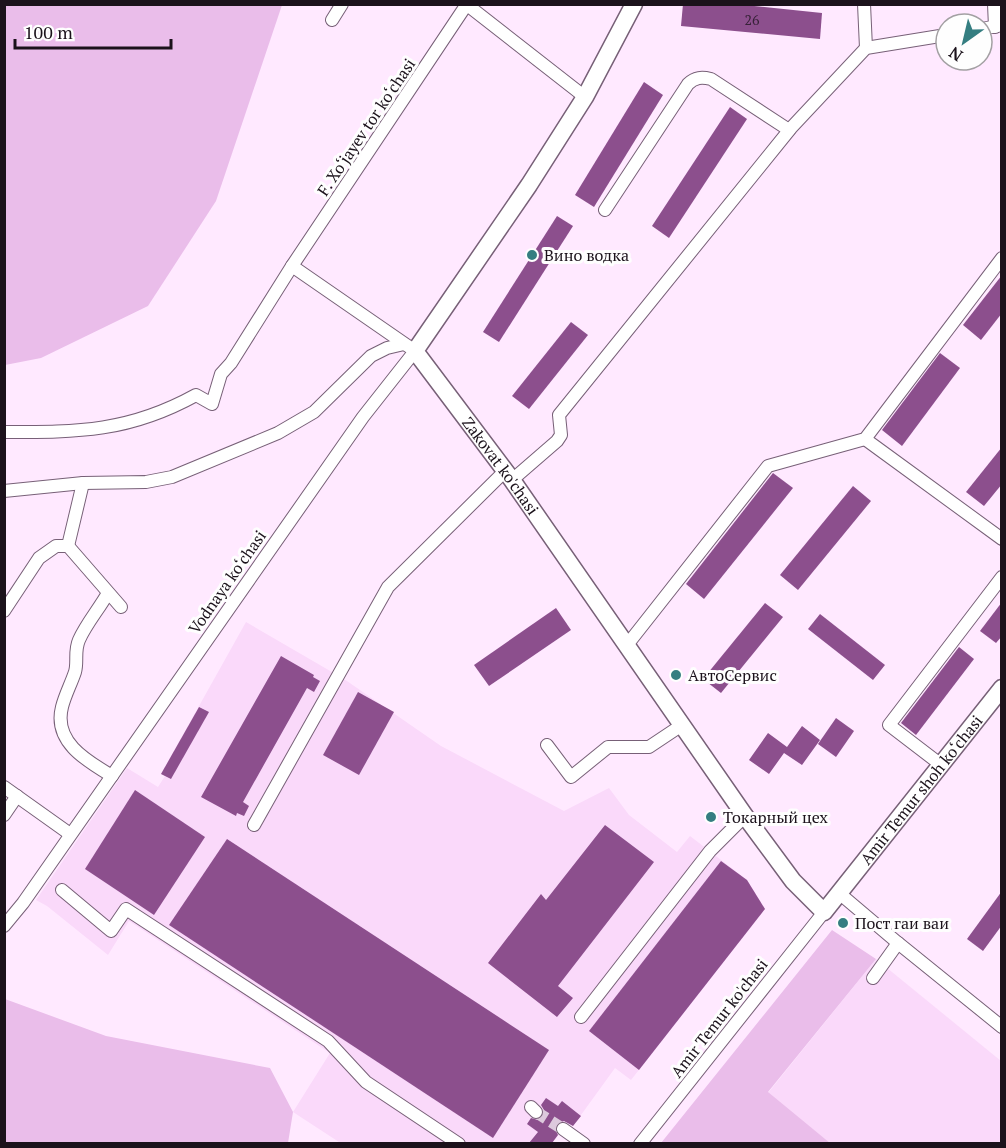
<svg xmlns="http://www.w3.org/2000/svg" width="1006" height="1148" font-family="'PT Serif',serif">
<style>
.built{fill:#fad9fa}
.green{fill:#eabdea}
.building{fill:#8c4f8d}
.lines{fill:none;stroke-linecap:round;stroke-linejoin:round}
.minor-tunnel{stroke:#ddc9dd;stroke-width:12;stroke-dasharray:12 6;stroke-linecap:butt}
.minor-casing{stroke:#776077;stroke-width:14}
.major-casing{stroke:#776077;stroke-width:19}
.minor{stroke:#fff;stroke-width:12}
.major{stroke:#fff;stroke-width:16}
.poi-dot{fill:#357e81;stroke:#fefefe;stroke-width:2}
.labels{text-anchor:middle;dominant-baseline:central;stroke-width:6;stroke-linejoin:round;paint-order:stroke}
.number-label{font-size:14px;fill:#372138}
.street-label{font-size:16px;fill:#1b121b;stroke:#fefefe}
.poi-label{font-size:16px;fill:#1b121b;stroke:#fefefe;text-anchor:start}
</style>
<rect width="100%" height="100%" fill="#ffe9ff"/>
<g class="built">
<polygon points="246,622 344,679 441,746 564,811 609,788 629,815 677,852 690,836 747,880 765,909 631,1080 615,1068 573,1126 568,1122 552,1143 342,1144 293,1112 330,1053 129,921 108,955 47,906 36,900 127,768 158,787 165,776 161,774"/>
<polygon points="876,959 1001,1061 1001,1143 830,1143 768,1093"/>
</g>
<g class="green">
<polygon points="5,4 282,5 216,201 148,306 41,358 5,365"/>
<polygon points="832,930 876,959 768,1092 830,1143 661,1143"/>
<polygon points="5,999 106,1036 270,1068 293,1112 288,1143 5,1143"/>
</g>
<g class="building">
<polygon points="683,4 735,4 822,13 820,39 681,26"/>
<polygon points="644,82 663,95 594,207 575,195"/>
<polygon points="730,107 747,119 669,238 652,226"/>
<polygon points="557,216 573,226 499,342 483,332"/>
<polygon points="1002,275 1002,313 981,340 963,325"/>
<polygon points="571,322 588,335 529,409 512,396"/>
<polygon points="940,353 960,368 902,446 882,430"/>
<polygon points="1002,447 1002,484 984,506 966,492"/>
<polygon points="773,473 793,488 704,599 686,584"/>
<polygon points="853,486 871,501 798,590 780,575"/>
<polygon points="1002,602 1002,636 996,643 980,631"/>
<polygon points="765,603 783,617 721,693 703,679"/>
<polygon points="556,608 571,630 489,686 474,665"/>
<polygon points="820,614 885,665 873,680 808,629"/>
<polygon points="959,647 974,659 916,735 901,723"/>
<polygon points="281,656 314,675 313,677 320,681 314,692 307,688 243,802 249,806 244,816 237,813 236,816 201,797"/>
<polygon points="358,692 394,712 359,775 323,755"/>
<polygon points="199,707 209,712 171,779 161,774"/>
<polygon points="836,718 854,731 836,757 818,744"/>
<polygon points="802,726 820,740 802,765 784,753 769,774 749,760 768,733 787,747"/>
<polygon points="135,790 205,837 154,915 85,869"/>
<polygon points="605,825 654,862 558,986 573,998 557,1017 488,963 541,894 546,900"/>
<polygon points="227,839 549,1050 493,1138 169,925"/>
<polygon points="721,861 747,880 765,909 639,1070 589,1031"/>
<polygon points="1002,891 1002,925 983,951 967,939"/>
<polygon points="546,1098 558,1106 562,1101 581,1116 573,1126 564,1121 557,1124 555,1129 558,1135 552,1143 529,1143 538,1132 527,1124 531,1118 538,1120 542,1117 544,1110 541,1105"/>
</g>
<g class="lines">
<polyline class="minor-tunnel" points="536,1112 563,1129"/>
<defs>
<g id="minor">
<polyline points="466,4 585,97"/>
<polyline points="864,4 866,48"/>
<polyline points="994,4 995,27"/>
<polyline points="332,20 342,4"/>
<polyline points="982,29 1002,25"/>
<path d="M605,210L688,84C695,77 702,77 711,79L789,130"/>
<path d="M5,432C79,432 129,432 196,395L212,404L221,374L231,363L292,266L467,4"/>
<polyline points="865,439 1002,539"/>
<polyline points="512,480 557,441 561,435 559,415 791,128 866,48 946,35"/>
<polyline points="4,491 83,483 146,482 172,477 278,433 314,412 371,356 387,348 404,344"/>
<polyline points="68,546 121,607"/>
<path d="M108,593C99,609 86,624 79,640C74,651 78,662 75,672C71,684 65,695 62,707C53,742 87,761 112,776"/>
<polyline points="4,611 39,558 56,546 68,546 83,483"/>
<polyline points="627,645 768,466 865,439 1002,258"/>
<polyline points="547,745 571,777 608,747 649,747 682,725"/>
<polyline points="940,764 889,725 1002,577"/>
<polyline points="4,787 70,834"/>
<polyline points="4,815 17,796"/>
<polyline points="254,825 388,587 505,471"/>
<polyline points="62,890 111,931 126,909 328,1041 366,1082 459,1144"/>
<polyline points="839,893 898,943 1002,1027"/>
<polyline points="4,926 23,903 363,417 415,351 292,266"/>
<polyline points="873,978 898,943"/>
<polyline points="581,1017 710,851 745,816"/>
<polyline points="531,1107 536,1112"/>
<polyline points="563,1129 584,1144"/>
<polyline points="640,1144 824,912"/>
</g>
<g id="major">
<path id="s1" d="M634,4L585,97L529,185L415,351L512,480L745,816L793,881L824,912L1002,688"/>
</g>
</defs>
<use href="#minor" class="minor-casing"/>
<use href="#major" class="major-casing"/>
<use href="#minor" class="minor"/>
<use href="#major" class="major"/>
</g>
<g class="poi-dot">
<circle cx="532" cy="255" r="6"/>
<circle cx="676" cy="675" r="6"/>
<circle cx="711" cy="817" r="6"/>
<circle cx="843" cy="923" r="6"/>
</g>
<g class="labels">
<g class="number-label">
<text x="752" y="19">26</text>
</g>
<g class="street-label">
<text transform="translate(366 127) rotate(-56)">F. Xo‘jayev tor ko‘chasi</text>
<text stroke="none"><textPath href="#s1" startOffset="554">Zakovat ko'chasi</textPath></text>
<text transform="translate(227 582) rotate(-55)">Vodnaya ko‘chasi</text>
<text stroke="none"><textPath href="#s1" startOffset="1262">Amir Temur shoh ko‘chasi</textPath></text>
<text transform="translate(719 1018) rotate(-52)">Amir Temur ko'chasi</text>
</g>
<g class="poi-label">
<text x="544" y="255">Вино водка</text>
<text x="688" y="675">АвтоСервис</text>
<text x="723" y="817">Токарный цех</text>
<text x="855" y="923">Пост гаи ваи</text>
</g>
</g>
<rect width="1006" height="1148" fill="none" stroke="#1b121b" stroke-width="12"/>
<g transform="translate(964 42) rotate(214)"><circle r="28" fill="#fefefe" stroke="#a3a0a3" stroke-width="1.5"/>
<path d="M0-4.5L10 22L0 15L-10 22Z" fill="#357e81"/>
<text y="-9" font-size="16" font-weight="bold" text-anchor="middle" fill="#1b121b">N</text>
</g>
<path d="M15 39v9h156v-9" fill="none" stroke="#1b121b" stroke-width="3"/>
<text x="24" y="39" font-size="18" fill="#1b121b" stroke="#fefefe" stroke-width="4.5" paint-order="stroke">100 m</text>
</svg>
